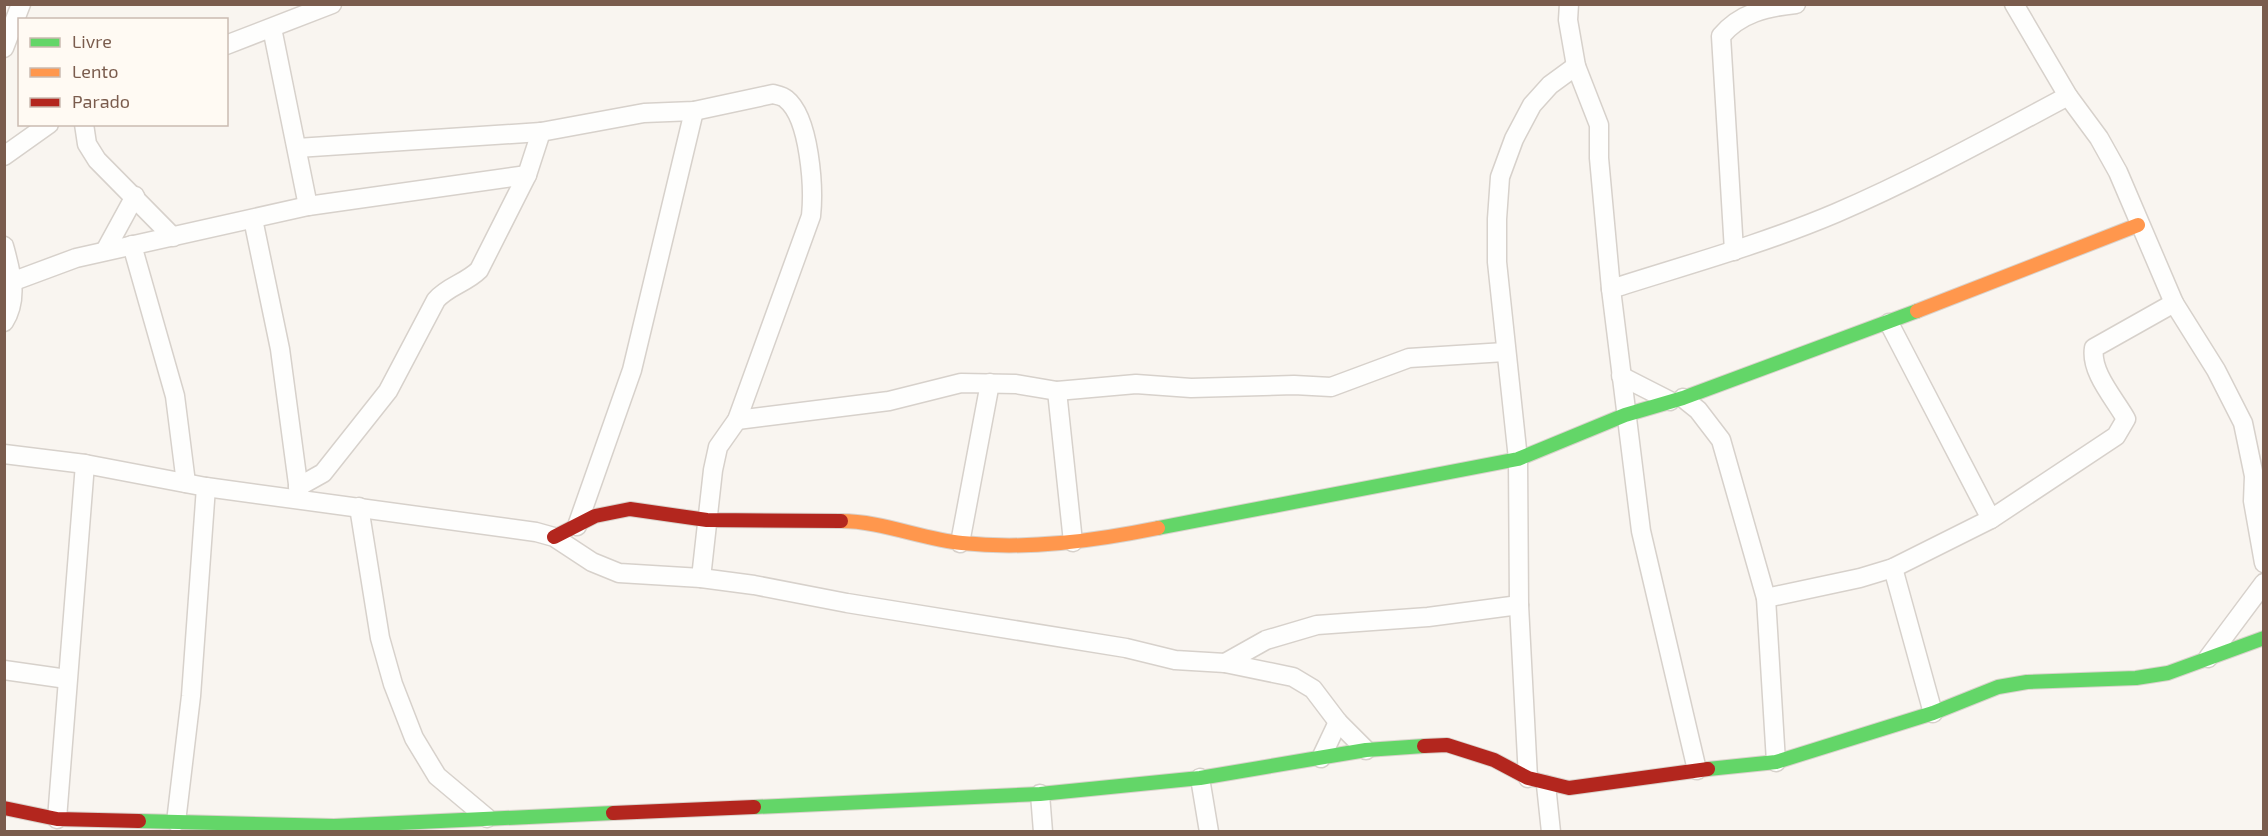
<svg xmlns="http://www.w3.org/2000/svg" width="2268" height="836" font-family="'Exo 2',sans-serif">
<style>
.lines{fill:none;stroke-linecap:round;stroke-linejoin:round}
.street-casing{stroke:#d7d1cb;stroke-width:21}
.fast-casing{stroke:#d9d2cb;stroke-width:16}
.slow-casing{stroke:#d9d2cb;stroke-width:16}
.jam-casing{stroke:#d9d2cb;stroke-width:16}
.street{stroke:#fefefd;stroke-width:18}
.fast{stroke:#63d668;stroke-width:14}
.slow{stroke:#ff974d;stroke-width:14}
.jam{stroke:#b3261e;stroke-width:14}
</style>
<rect width="100%" height="100%" fill="#f9f5f0"/>
<g class="lines">
<defs>
<g id="street">
<polyline points="1569,4 1568,20 1576,66 1599,125 1599,158 1611,289 1641,531 1697,770"/>
<polyline points="2014,4 2068,96 2099,138 2118,172 2174,303 2216,370 2243,423 2254,476 2253,501 2264,563"/>
<polyline points="272,28 308,206"/>
<polyline points="226,45 332,4"/>
<polyline points="4,48 21,4"/>
<polyline points="84,124 87,144 97,160 173,237"/>
<path d="M297,148L541,132L644,113L694,111L773,94C777,95 783,96 786,99C810,118 814,188 811,216L737,420L718,447L713,470L701,578"/>
<polyline points="4,156 49,124"/>
<polyline points="253,219 280,349 300,499"/>
<polyline points="132,245 175,396 186,483"/>
<path d="M4,246C11,272 19,298 4,322"/>
<polyline points="105,251 135,196"/>
<path d="M1734,251L1721,36C1740,13 1767,7 1796,4"/>
<polyline points="14,281 76,258 308,206 527,175"/>
<path d="M1611,289C1686,265 1763,244 1836,213C1915,179 1991,137 2068,96"/>
<polyline points="1889,323 1991,519"/>
<polyline points="1621,376 1670,401"/>
<polyline points="1057,391 1073,542"/>
<polyline points="1683,398 1698,410 1721,440 1766,598 1776,762"/>
<polyline points="737,420 889,401 961,383 1016,384 1057,391 1136,384 1191,388 1294,385 1331,387 1409,358 1505,352"/>
<polyline points="4,454 85,464 206,487 536,532 554,537 592,562 619,573 701,578 754,585 847,603 1126,648 1175,660 1225,663 1293,677 1313,689 1338,722 1366,750"/>
<path d="M298,487L323,473L388,391L436,300C448,286 466,283 479,270L527,175L541,132"/>
<polyline points="359,507 380,638 393,684 414,738 437,776 487,818"/>
<polyline points="577,526 632,370 694,111"/>
<polyline points="960,543 990,383"/>
<polyline points="1893,568 1933,713"/>
<path d="M1766,598L1860,578L1893,568L1991,519L2116,436L2126,419C2115,399 2090,372 2094,348L2174,303"/>
<polyline points="2208,658 2264,583"/>
<polyline points="1225,663 1266,640 1317,625 1428,617 1519,605"/>
<polyline points="4,670 67,679"/>
<polyline points="1321,758 1338,722"/>
<polyline points="1200,778 1209,832"/>
<polyline points="1528,778 1519,605 1518,459 1497,262 1497,219 1500,177 1514,139 1532,105 1550,85 1576,66"/>
<polyline points="1546,785 1551,832"/>
<polyline points="1040,794 1043,832"/>
<polyline points="57,819 85,464"/>
<polyline points="176,822 191,696 206,487"/>
</g>
<g id="fast">
<polyline points="1158,528 1518,459 1625,415 1683,398 1917,311"/>
<polyline points="1708,769 1776,762 1933,713 1998,687 2027,682 2136,678 2168,673 2264,638"/>
<polyline points="754,807 1040,794 1200,778 1366,750 1424,746"/>
<polyline points="139,821 334,826 613,813"/>
</g>
<g id="slow">
<polyline points="1917,311 2138,225"/>
<path d="M841,521C881,521 922,539 962,543C1027,550 1094,541 1158,528"/>
</g>
<g id="jam">
<polyline points="554,537 595,516 630,509 707,520 841,521"/>
<polyline points="1424,746 1447,745 1494,760 1528,778 1569,788 1708,769"/>
<polyline points="4,808 57,819 139,821"/>
<polyline points="613,813 754,807"/>
</g>
</defs>
<use href="#street" class="street-casing"/>
<use href="#fast" class="fast-casing"/>
<use href="#slow" class="slow-casing"/>
<use href="#jam" class="jam-casing"/>
<use href="#street" class="street"/>
<use href="#fast" class="fast"/>
<use href="#slow" class="slow"/>
<use href="#jam" class="jam"/>
</g>
<rect width="2268" height="836" fill="none" stroke="#7a5c4d" stroke-width="12"/>
<rect x="18" y="18" width="210" height="108" fill="#fffaf3" stroke="#cabbb1" stroke-width="1.5"/>
<rect x="30" y="38" width="30" height="9" fill="#63d668" stroke="#cabbb1" stroke-width="1.5"/>
<text x="72" y="48" font-size="18" fill="#7a5c4d">Livre</text>
<rect x="30" y="68" width="30" height="9" fill="#ff974d" stroke="#cabbb1" stroke-width="1.5"/>
<text x="72" y="78" font-size="18" fill="#7a5c4d">Lento</text>
<rect x="30" y="98" width="30" height="9" fill="#b3261e" stroke="#cabbb1" stroke-width="1.5"/>
<text x="72" y="108" font-size="18" fill="#7a5c4d">Parado</text>
</svg>
